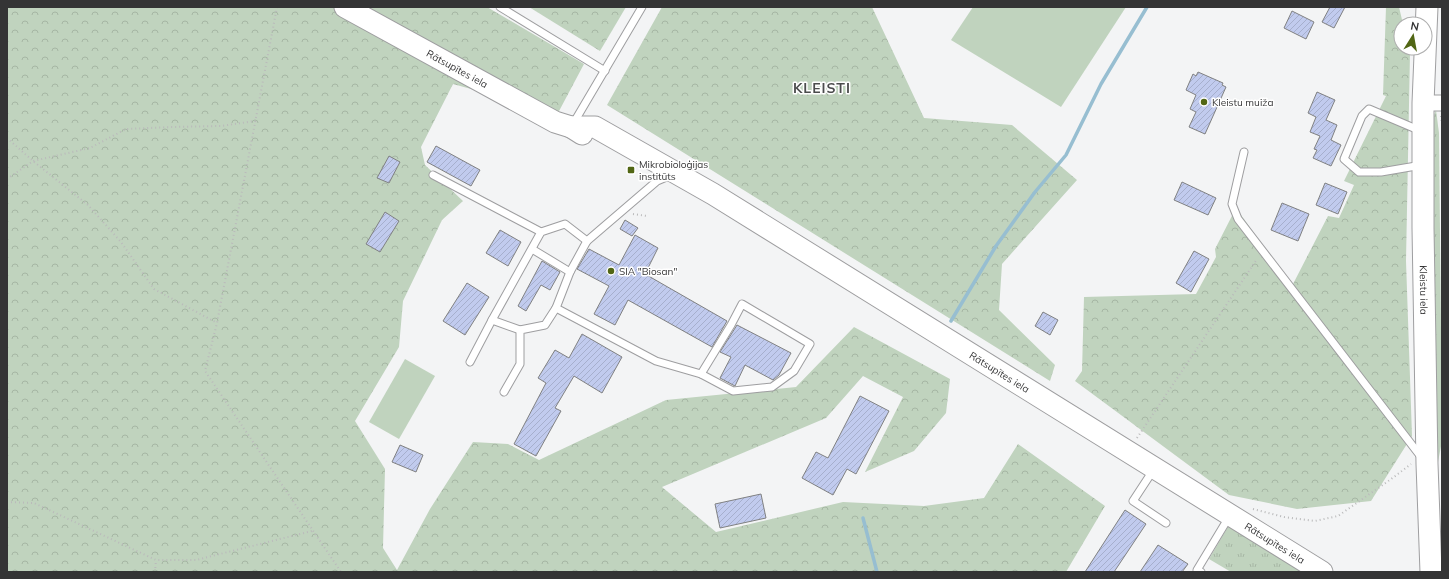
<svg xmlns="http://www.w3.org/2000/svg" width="1449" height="579" font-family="Mulish,sans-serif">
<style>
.grass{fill:url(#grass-tufts)}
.forest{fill:url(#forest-crowns)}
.pitch{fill:#c0d3be}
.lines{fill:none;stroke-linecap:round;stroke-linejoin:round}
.stream{stroke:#97bed1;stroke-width:3.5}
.building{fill:url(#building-hatch);stroke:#808182}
.lane-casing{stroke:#9e9ea0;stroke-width:9}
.street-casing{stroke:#9e9ea0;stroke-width:17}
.secondary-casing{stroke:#9e9ea0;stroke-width:23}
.path{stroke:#bababb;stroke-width:2;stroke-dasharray:1 3;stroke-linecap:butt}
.lane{stroke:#fff;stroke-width:7}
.street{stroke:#fff;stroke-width:15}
.secondary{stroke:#fff;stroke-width:21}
.poi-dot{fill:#516614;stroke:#fff;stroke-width:1.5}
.labels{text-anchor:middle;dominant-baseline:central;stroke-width:3;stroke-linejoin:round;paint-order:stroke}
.street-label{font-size:10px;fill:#343435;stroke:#fff}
.poi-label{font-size:10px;fill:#343435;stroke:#fff;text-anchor:start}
.district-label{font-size:14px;font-weight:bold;letter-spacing:1px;fill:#4b4c4d;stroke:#fff}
</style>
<defs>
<pattern id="grass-tufts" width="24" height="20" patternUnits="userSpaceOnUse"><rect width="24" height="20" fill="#c0d3be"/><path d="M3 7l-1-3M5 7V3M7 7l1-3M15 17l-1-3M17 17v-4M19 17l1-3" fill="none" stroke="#a6b6a4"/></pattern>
<pattern id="forest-crowns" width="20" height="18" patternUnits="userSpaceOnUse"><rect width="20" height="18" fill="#c0d3be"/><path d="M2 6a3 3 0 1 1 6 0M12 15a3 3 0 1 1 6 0" fill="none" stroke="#a6b6a4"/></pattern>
<pattern id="building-hatch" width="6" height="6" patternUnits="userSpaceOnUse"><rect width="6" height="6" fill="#c1cbee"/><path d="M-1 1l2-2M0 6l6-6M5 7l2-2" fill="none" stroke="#a6afcd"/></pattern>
</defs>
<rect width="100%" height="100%" fill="#f3f4f5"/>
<g class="grass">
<polygon points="1436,110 1439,133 1442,427 1442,441 1438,462 1433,440 1431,123"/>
<polygon points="1229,525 1307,572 1231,572 1209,559"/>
</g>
<g class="forest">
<polygon points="7,7 487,7 584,64 558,113 453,84 421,147 425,165 463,201 442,220 403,301 399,347 355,421 385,469 383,548 397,570 430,509 473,442 508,444 539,460 666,400 796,387 854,327 950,379 946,413 914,451 865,472 903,397 863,376 826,418 662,487 716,532 843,502 924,506 984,498 1018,444 1105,506 1066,572 7,572"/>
<polygon points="529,7 626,7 600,51"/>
<polygon points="662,7 872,7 924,118 1012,125 1077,180 1002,264 999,310 1055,365 1050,381 607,105"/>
<polygon points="1386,7 1399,7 1403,24 1401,24 1401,48 1409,48 1410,53 1406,261 1412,436 1371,501 1297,509 1229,495 1075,381 1082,371 1084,297 1196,294 1216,257 1215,249 1236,208 1292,286 1328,216 1339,218 1354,185 1344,181 1386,96 1383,95"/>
</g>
<g class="pitch">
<polygon points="973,7 1126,7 1061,107 951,40"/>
<polygon points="405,359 435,376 399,439 369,422"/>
</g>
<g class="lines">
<g class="stream">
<polyline points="951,321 996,246 1035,192 1066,155 1101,84 1147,7"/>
<polyline points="863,518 877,572"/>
</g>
</g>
<g class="building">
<polygon points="1330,7 1345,7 1334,28 1322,22"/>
<polygon points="1292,11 1314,22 1306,39 1284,28"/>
<polygon points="1198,72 1223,83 1222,85 1226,87 1205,134 1189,127 1196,112 1190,109 1196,95 1186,90 1193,74 1196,76"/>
<polygon points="1317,92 1335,100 1326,120 1337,125 1331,140 1341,145 1331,166 1313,158 1317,150 1314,149 1320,136 1310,132 1316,117 1308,113"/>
<polygon points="436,146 480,170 471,186 427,162"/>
<polygon points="389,156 400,162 389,183 377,178"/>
<polygon points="1182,182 1216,198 1208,215 1174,200"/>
<polygon points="1325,183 1347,192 1338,214 1316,205"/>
<polygon points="1282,203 1309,214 1298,241 1271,230"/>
<polygon points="385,212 399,221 380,252 366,244"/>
<polygon points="625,220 638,228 632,236 620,229"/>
<polygon points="500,230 521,242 508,266 486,253"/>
<polygon points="635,235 658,248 645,274 727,321 712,347 628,300 615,325 594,314 609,286 577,269 589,249 619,265"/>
<polygon points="1194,251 1209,259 1191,292 1176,283"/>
<polygon points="542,261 560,272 550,290 541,285 526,311 518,306"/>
<polygon points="467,283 489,297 465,335 443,321"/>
<polygon points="1043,312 1058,320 1050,335 1035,326"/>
<polygon points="737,325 791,353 779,375 773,380 745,365 735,386 720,378 731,357 720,352"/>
<polygon points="582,334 622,357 602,393 574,376 555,408 561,411 536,456 514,444 546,383 538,378 555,350 569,358"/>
<polygon points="860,396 889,411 856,474 847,469 833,495 802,478 816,452 828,458"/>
<polygon points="400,445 423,455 416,472 392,462"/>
<polygon points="761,494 766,518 720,528 715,504"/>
<polygon points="1125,510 1146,524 1114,572 1085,572"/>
<polygon points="1158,545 1188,564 1182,572 1140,572"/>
</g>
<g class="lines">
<defs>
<g id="lane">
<polyline points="500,7 605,71"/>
<polyline points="573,124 642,7"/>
<polyline points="1421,131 1369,109 1362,116 1344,159 1359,172 1381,172 1422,165"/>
<polyline points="1244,152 1232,204 1238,219 1422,458"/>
<polyline points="433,175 541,232"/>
<polyline points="671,175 657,181 587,241 570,272 556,308 656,361 701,374"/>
<polyline points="532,249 570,272"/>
<polygon points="742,304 810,344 794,371 772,387 733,391 701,374 731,325"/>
<polyline points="492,320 520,330"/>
<polyline points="470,362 492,320 541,232 565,224 587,241"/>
<polyline points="504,392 520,364 520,330 545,325 556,308"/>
<polyline points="1154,469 1133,501 1166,523"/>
<polyline points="1201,572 1197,570 1229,517"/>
</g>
<polyline id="street" points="1423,103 1442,103"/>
<g id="secondary">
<path id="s1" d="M345,7L555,122L571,127L582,134"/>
<path id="s2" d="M1427,7L1423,103V228L1427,464L1431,572"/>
<path id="s3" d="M571,127H595L713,194L1322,572"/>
</g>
</defs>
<use href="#lane" class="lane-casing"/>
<use href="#street" class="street-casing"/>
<use href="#secondary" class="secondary-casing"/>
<g class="path">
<polyline points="277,7 217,323 205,371 341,572"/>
<polyline points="1441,116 1442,124"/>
<polyline points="7,138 33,161 88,205 121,242 154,289 217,323"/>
<polyline points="7,179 33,161 90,148 126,129 172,127 221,126 255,121"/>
<polyline points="633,214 647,216"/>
<polyline points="1137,438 1257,259"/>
<polyline points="7,502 34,503 156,560 196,560 312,531"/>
<polyline points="1253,509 1284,517 1315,521 1338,516 1394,477 1411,464"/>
<polyline points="155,572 156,560"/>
</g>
<use href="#lane" class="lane"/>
<use href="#street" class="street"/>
<use href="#secondary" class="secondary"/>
</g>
<g class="poi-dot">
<circle cx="1204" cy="102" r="4"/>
<rect x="627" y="166" width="8" height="8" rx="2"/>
<circle cx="611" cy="271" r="4"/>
</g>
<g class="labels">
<g class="street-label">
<text stroke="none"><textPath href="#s1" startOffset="128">Rātsupītes iela</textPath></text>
<text stroke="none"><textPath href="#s2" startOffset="283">Kleistu iela</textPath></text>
<text stroke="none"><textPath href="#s3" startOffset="497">Rātsupītes iela</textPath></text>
<text stroke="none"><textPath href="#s3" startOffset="821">Rātsupītes iela</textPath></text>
</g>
<g class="poi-label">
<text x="1212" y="102">Kleistu muiža</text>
<text x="639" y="164">Mikrobioloģijas<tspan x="639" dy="12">institūts</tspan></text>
<text x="619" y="271">SIA "Biosan"</text>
</g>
<g class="district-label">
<text x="822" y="88">KLEISTI</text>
</g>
</g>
<rect width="1449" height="579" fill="none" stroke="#343435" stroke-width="16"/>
<g transform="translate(1413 36) rotate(11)"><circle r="19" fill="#ffffff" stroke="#aeaeae"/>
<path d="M0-3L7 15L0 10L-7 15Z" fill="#516614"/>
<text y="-6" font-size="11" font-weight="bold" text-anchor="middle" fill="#343435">N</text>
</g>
</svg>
